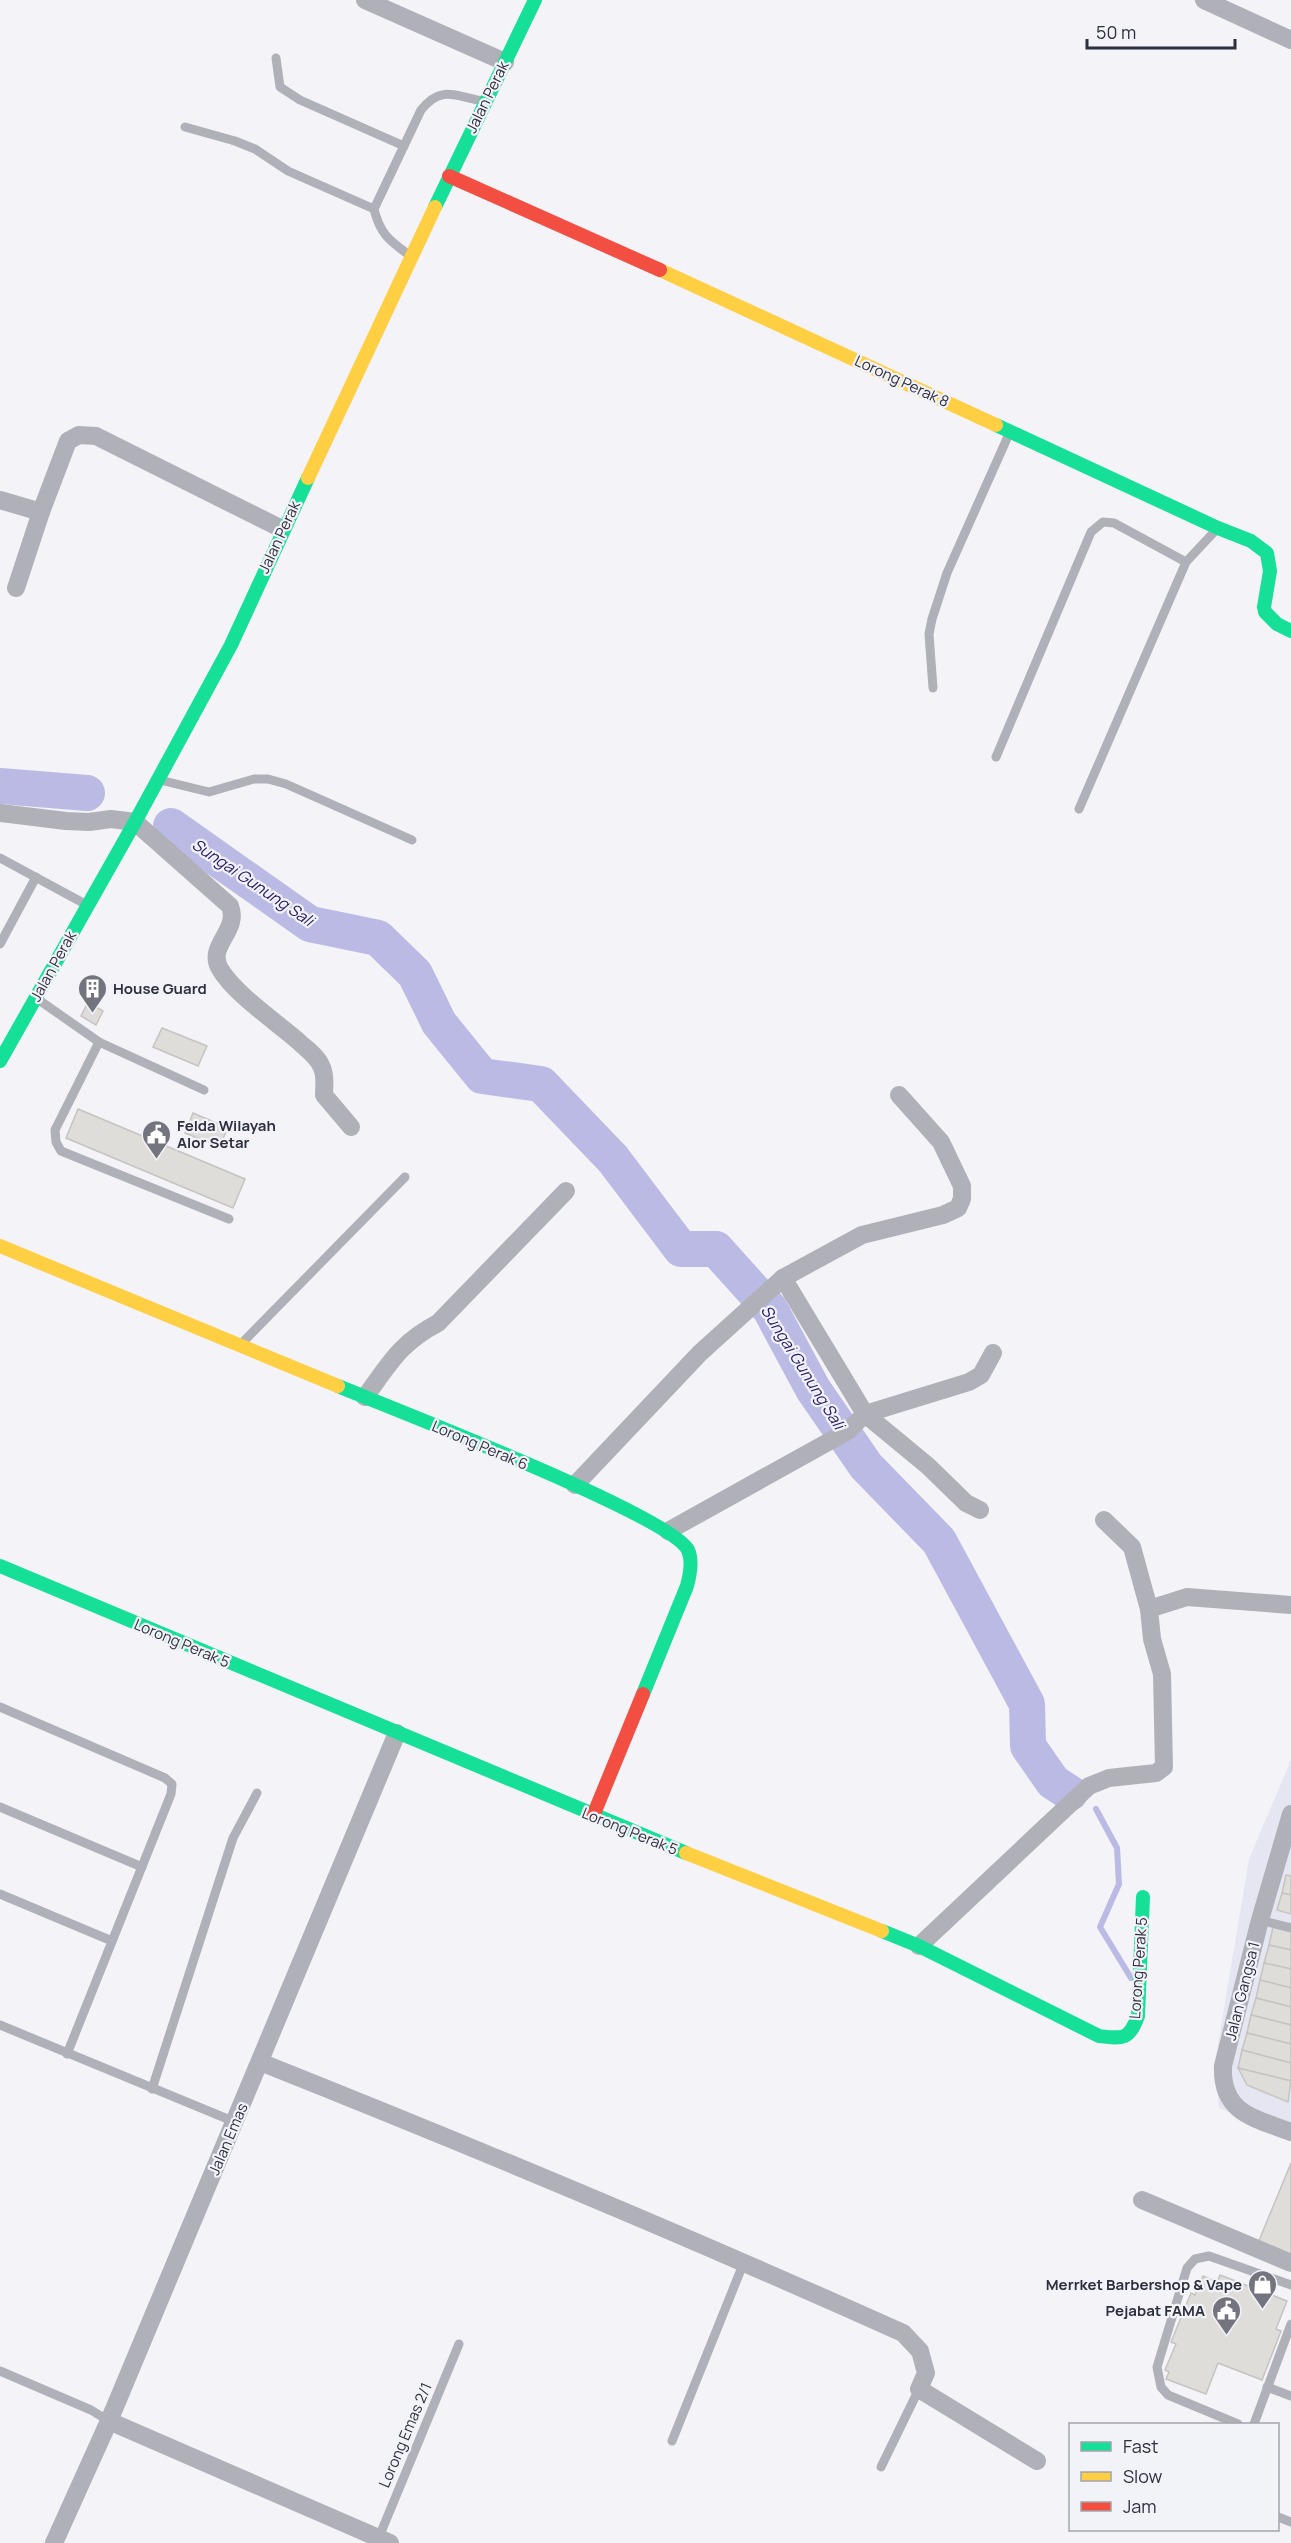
<svg xmlns="http://www.w3.org/2000/svg" width="1291" height="2543" font-family="Manrope,sans-serif">
<style>
.built{fill:#e6e6f2}
.lines{fill:none;stroke-linecap:round;stroke-linejoin:round}
.stream{stroke:#babae5;stroke-width:6}
.river{stroke:#babae5;stroke-width:36}
.building{fill:#dfddd9;stroke:#c6c4c0;stroke-width:1.5}
.lane{stroke:#b0b0b9;stroke-width:9}
.street{stroke:#b0b0b9;stroke-width:18}
.fast{stroke:#16e098;stroke-width:14}
.slow{stroke:#ffcf43;stroke-width:14}
.jam{stroke:#f24e42;stroke-width:14}
.labels{text-anchor:middle;dominant-baseline:central;stroke-width:4.5;stroke-linejoin:round;paint-order:stroke}
.street-label{font-size:15px;fill:#2e2f3c;stroke:#f2f2f9}
.poi-label{font-size:15px;font-weight:bold;fill:#2e2f3c;stroke:#f2f2f9;text-anchor:start}
.water-label{font-size:16px;font-style:italic;fill:#271c61;stroke:#f2f2f9}
</style>
<rect width="100%" height="100%" fill="#f3f3f8"/>
<polygon class="built" points="1291,1760 1291,2138 1219,2108 1215,2062 1249,1859"/>
<g class="lines">
<polyline class="stream" points="1096,1809 1117,1848 1119,1884 1100,1927 1131,1978"/>
<g class="river">
<polyline points="0,786 87,793"/>
<polyline points="171,826 310,924 378,938 415,974 439,1023 482,1076 541,1084 613,1159 681,1249 716,1249 770,1309 813,1389 866,1466 939,1541 1027,1704 1028,1746 1053,1782 1070,1793"/>
</g>
</g>
<g class="building">
<polygon points="88,1002 103,1011 96,1025 81,1016"/>
<polygon points="162,1028 207,1046 198,1066 153,1047"/>
<polygon points="78,1109 245,1179 233,1208 66,1138"/>
<polygon points="193,1113 228,1128 219,1147 185,1133"/>
<polygon points="1286,1875 1291,1876 1291,1895 1282,1893"/>
<polygon points="1282,1893 1291,1895 1291,1914 1277,1910"/>
<polygon points="1273,1927 1291,1932 1291,1950 1269,1945"/>
<polygon points="1269,1945 1291,1950 1291,1969 1264,1963"/>
<polygon points="1264,1963 1291,1969 1291,1988 1260,1980"/>
<polygon points="1260,1980 1291,1988 1291,2007 1256,1998"/>
<polygon points="1256,1998 1291,2007 1291,2025 1251,2015"/>
<polygon points="1251,2015 1291,2025 1291,2044 1247,2033"/>
<polygon points="1247,2033 1291,2044 1291,2063 1242,2050"/>
<polygon points="1242,2050 1291,2063 1291,2081 1238,2068"/>
<polygon points="1238,2068 1291,2081 1288,2102 1247,2085"/>
<polygon points="1291,2163 1291,2256 1258,2243"/>
<polygon points="1220,2275 1287,2301 1276,2329 1281,2331 1262,2380 1218,2363 1206,2394 1166,2379 1169,2372 1165,2370 1176,2344 1171,2342 1191,2293 1195,2295 1203,2276 1217,2282"/>
</g>
<g class="lines">
<g class="lane">
<polyline points="276,58 280,87 300,100 404,146"/>
<polyline points="185,127 235,141 255,149 288,171 374,209"/>
<path d="M409,255C389,240 380,234 374,209L421,110C441,85 455,96 482,101"/>
<polyline points="933,688 929,634 932,619 947,573 1009,434"/>
<polyline points="996,757 1091,532 1103,522 1114,523 1186,562"/>
<polyline points="160,780 209,792 254,779 268,779 286,784 412,840"/>
<polyline points="1079,809 1186,562 1216,530"/>
<polyline points="0,858 87,905"/>
<polyline points="0,944 36,877"/>
<polyline points="36,998 99,1042 55,1130 56,1142 61,1151 229,1219"/>
<polyline points="99,1042 204,1090"/>
<polyline points="242,1343 405,1177"/>
<polyline points="0,1707 165,1778 172,1784 171,1794 67,2054"/>
<polyline points="0,1807 142,1867"/>
<polyline points="0,1894 112,1941"/>
<polyline points="1260,1920 1291,1928"/>
<polyline points="0,2025 235,2122"/>
<polyline points="152,2089 233,1838 257,1793"/>
<polyline points="0,2371 91,2410 109,2421"/>
<polyline points="1267,2387 1291,2396"/>
<polyline points="1238,2424 1168,2395 1161,2387 1157,2367 1187,2268 1195,2259 1209,2256 1291,2285"/>
<polyline points="1254,2424 1291,2324"/>
<polyline points="672,2441 744,2262"/>
<polyline points="881,2467 919,2389"/>
<polyline points="1278,2517 1291,2522"/>
<polyline points="379,2537 459,2344"/>
</g>
<g class="street">
<polyline points="365,0 505,62"/>
<polyline points="1204,0 1291,40"/>
<polyline points="0,500 41,512 68,441 79,435 96,436 282,529"/>
<polyline points="16,588 41,512"/>
<path d="M0,813L66,821L89,822L111,819L135,822L230,906C240,931 206,946 220,969C234,993 276,1022 298,1041C306,1049 318,1056 322,1068C326,1077 324,1086 324,1095L351,1127"/>
<polyline points="783,1278 865,1414 928,1466 966,1503 980,1510"/>
<path d="M365,1397C390,1363 400,1343 438,1323L566,1191"/>
<polyline points="575,1485 700,1353 783,1278 862,1235 943,1215 958,1208 962,1199 962,1186 941,1142 899,1095"/>
<polyline points="1104,1520 1132,1547 1149,1609"/>
<polyline points="668,1531 848,1431 865,1414 969,1382 981,1375 993,1353"/>
<path d="M1291,1814L1260,1920L1223,2066C1221,2113 1254,2118 1291,2132"/>
<polyline points="919,1946 1089,1786 1109,1778 1156,1773 1164,1767 1162,1674 1152,1639 1149,1609 1187,1597 1291,1605"/>
<path d="M260,2062C476,2148 691,2238 903,2333L920,2351L926,2373L919,2389L1037,2461"/>
<polyline points="1142,2200 1291,2263"/>
<polyline points="109,2421 390,2543"/>
<polyline points="54,2543 109,2421 397,1733"/>
</g>
<g class="fast">
<polyline points="435,207 535,0"/>
<polyline points="996,425 1218,528 1251,541 1267,553 1270,571 1264,607 1265,612 1277,624 1291,631"/>
<polyline points="0,1061 135,822 231,645 308,478"/>
<path d="M338,1386C390,1408 670,1515 688,1550C693,1561 690,1575 687,1586L643,1694"/>
<polyline points="0,1566 686,1853"/>
<path d="M882,1931L919,1946L1099,2036C1123,2039 1129,2040 1138,2016L1143,1897"/>
</g>
<g class="slow">
<polyline points="660,270 996,425"/>
<polyline points="308,478 435,207"/>
<polyline points="0,1246 338,1386"/>
<polyline points="686,1853 882,1931"/>
</g>
<g class="jam">
<polyline points="449,176 660,270"/>
<polyline points="593,1816 643,1694"/>
</g>
</g>
<defs>
<symbol id="building-pin" viewBox="-11 -11 22 30"><path d="M0 17L-7.5 6A9.5 9.5 0 1 1 7.5 6Z" fill="#73747e" stroke="#f2f2f9"/><path d="M-4-6H4V6H1V3H-1V6H-4ZM-2.5-4.3h1.7v1.8h-1.7ZM.8-4.3h1.7v1.8H.8ZM-2.5-1h1.7V.8h-1.7ZM.8-1h1.7V.8H.8Z" fill="#fff"/></symbol>
<symbol id="civic-pin" viewBox="-11 -11 22 30"><path d="M0 17L-7.5 6A9.5 9.5 0 1 1 7.5 6Z" fill="#73747e" stroke="#f2f2f9"/><path d="M-.6-6.5H3V-4.5H.6V-3L4-1V1h2V6H-6V1h2V-1L-.6-3ZM-1.2 2.5V6h2.4V2.5Z" fill="#fff"/></symbol>
<symbol id="shop-pin" viewBox="-11 -11 22 30"><path d="M0 17L-7.5 6A9.5 9.5 0 1 1 7.5 6Z" fill="#73747e" stroke="#f2f2f9"/><path d="M-5-2.5h2.3a2.7 3.5 0 0 1 5.4 0H5L5.5 6h-11ZM-1.5-2.5h3a1.5 2.3 0 0 0-3 0Z" fill="#fff"/></symbol>
</defs>
<g fill-rule="evenodd">
<use href="#building-pin" x="76" y="972" width="33" height="45"/>
<use href="#civic-pin" x="140" y="1118" width="33" height="45"/>
<use href="#shop-pin" x="1246" y="2268" width="33" height="45"/>
<use href="#civic-pin" x="1210" y="2294" width="33" height="45"/>
</g>
<g class="labels">
<g class="street-label">
<text transform="translate(487 97) rotate(-64)">Jalan Perak</text>
<text transform="translate(902 381) rotate(25)">Lorong Perak 8</text>
<text transform="translate(279 537) rotate(-65)">Jalan Perak</text>
<text transform="translate(53 966) rotate(-61)">Jalan Perak</text>
<text transform="translate(480 1445) rotate(23)">Lorong Perak 6</text>
<text transform="translate(182 1643) rotate(23)">Lorong Perak 5</text>
<text transform="translate(630 1831) rotate(22)">Lorong Perak 5</text>
<text transform="translate(1138 1968) rotate(-86)">Lorong Perak 5</text>
<text transform="translate(1242 1991) rotate(-76)">Jalan Gangsa 1</text>
<text transform="translate(228 2139) rotate(-67)">Jalan Emas</text>
<text transform="translate(405 2435) rotate(-67)">Lorong Emas 2/1</text>
</g>
<g class="poi-label">
<text x="113" y="988">House Guard</text>
<text x="177" y="1125">Felda Wilayah<tspan x="177" dy="17">Alor Setar</tspan></text>
<text x="1242" y="2284" text-anchor="end">Merrket Barbershop &amp; Vape</text>
<text x="1205" y="2310" text-anchor="end">Pejabat FAMA</text>
</g>
<g class="water-label">
<text transform="translate(253 882) rotate(34)">Sungai Gunung Sali</text>
<text transform="translate(803 1367) rotate(58)">Sungai Gunung Sali</text>
</g>
</g>
<rect x="1069" y="2423" width="210" height="108" fill="#f2f2f9" stroke="#a4a4ad" stroke-width="1.5"/>
<rect x="1081" y="2442" width="30" height="9" fill="#16e098" stroke="#a4a4ad" stroke-width="1.5"/>
<text x="1123" y="2453" font-size="18" fill="#2e2f3c">Fast</text>
<rect x="1081" y="2472" width="30" height="9" fill="#ffcf43" stroke="#a4a4ad" stroke-width="1.5"/>
<text x="1123" y="2483" font-size="18" fill="#2e2f3c">Slow</text>
<rect x="1081" y="2502" width="30" height="9" fill="#f24e42" stroke="#a4a4ad" stroke-width="1.5"/>
<text x="1123" y="2513" font-size="18" fill="#2e2f3c">Jam</text>
<path d="M1087 39v9h148v-9" fill="none" stroke="#2e2f3c" stroke-width="3"/>
<text x="1096" y="39" font-size="18" fill="#2e2f3c" stroke="#f2f2f9" stroke-width="4.5" paint-order="stroke">50 m</text>
</svg>
